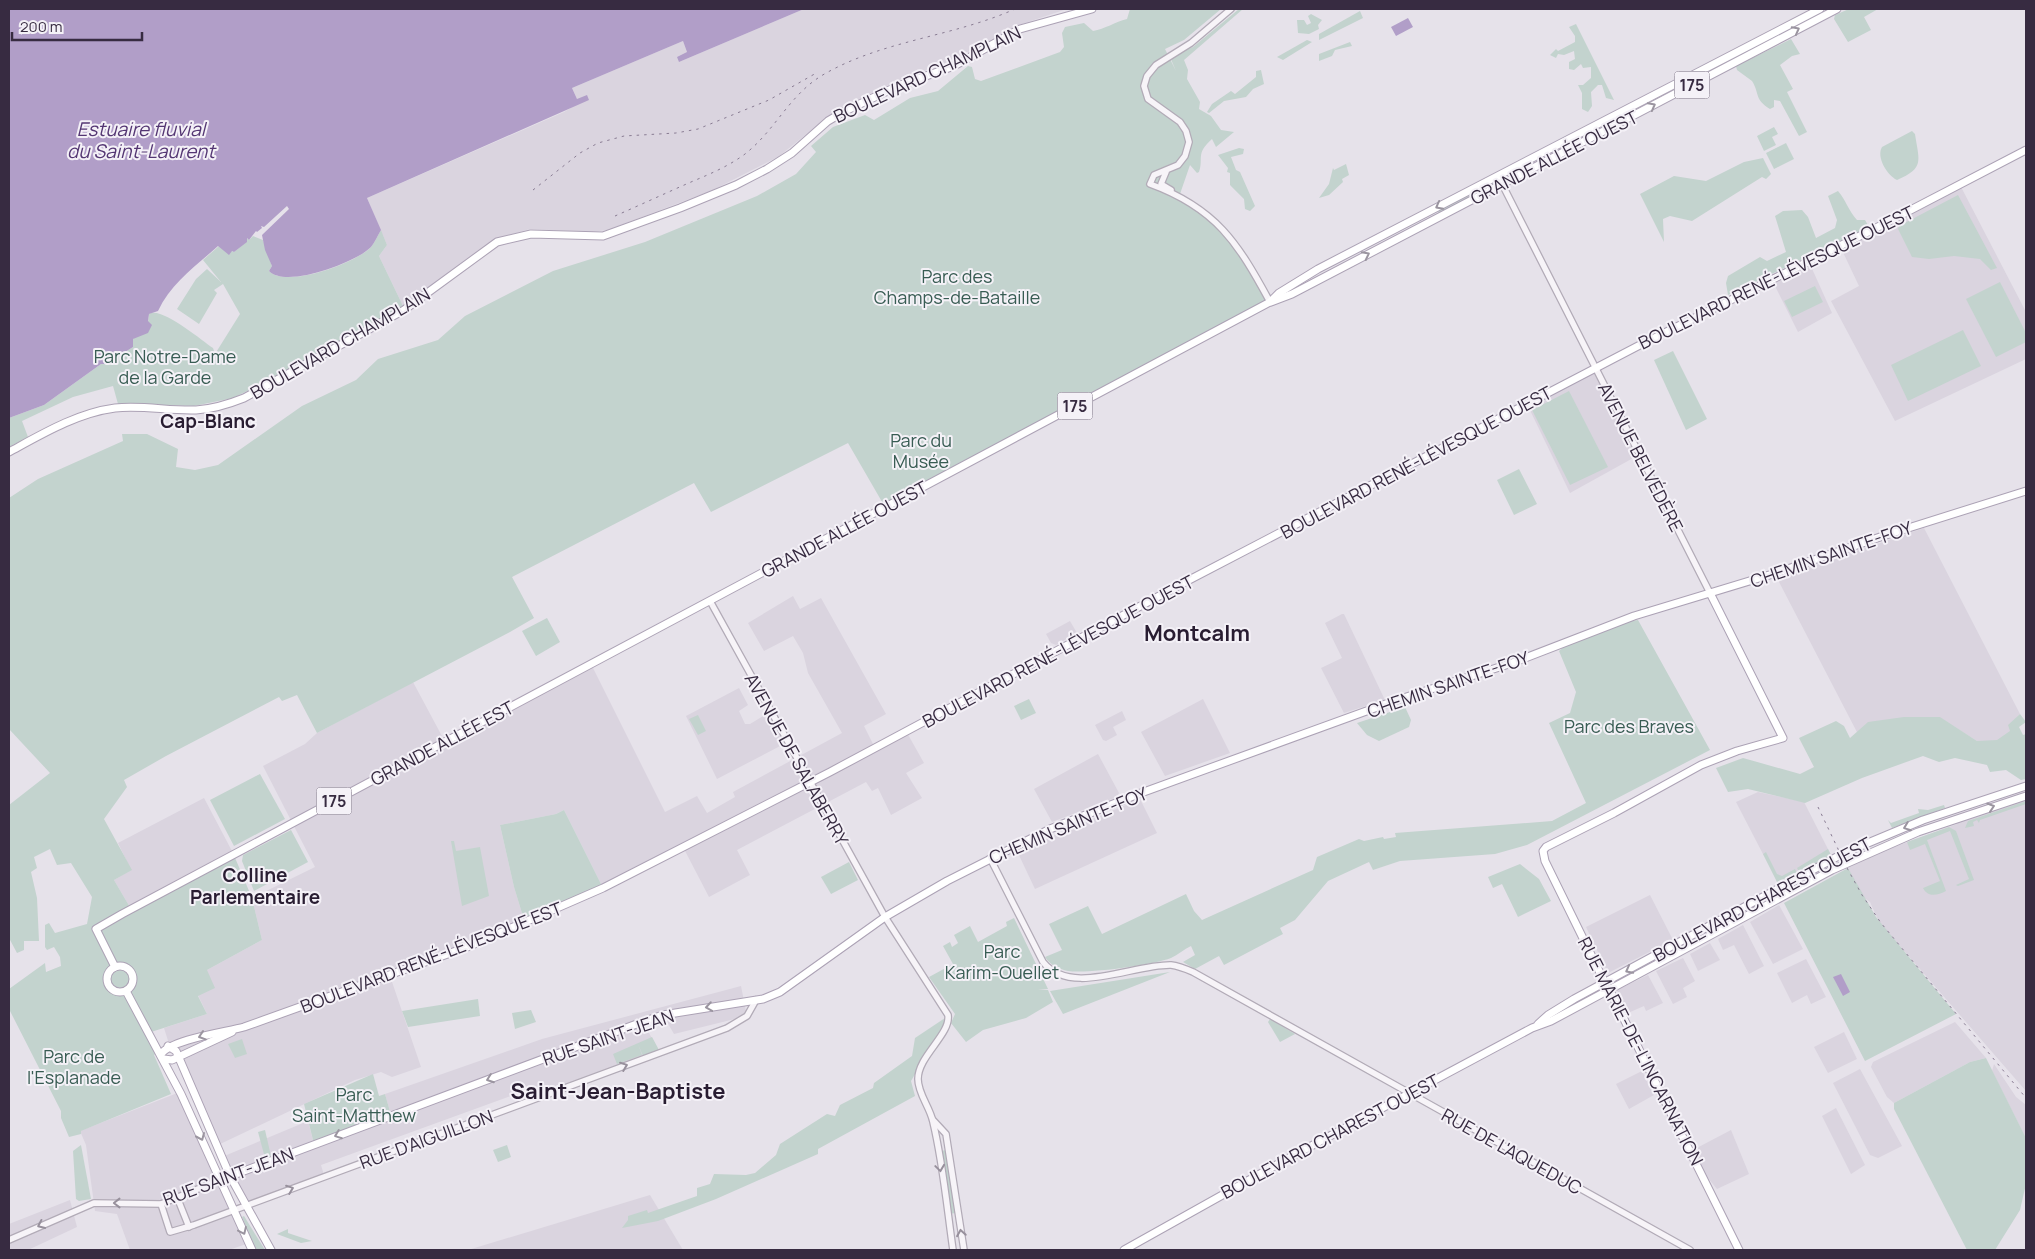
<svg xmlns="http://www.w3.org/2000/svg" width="2035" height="1259" font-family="Manrope,sans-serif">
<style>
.built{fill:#dad4df}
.green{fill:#c3d3ce}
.water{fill:#b19ec8}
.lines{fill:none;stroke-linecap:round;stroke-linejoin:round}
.minor-casing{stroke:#b2abb7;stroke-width:8}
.major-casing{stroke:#aca2b5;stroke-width:9}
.minor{stroke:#f7f4f8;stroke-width:5.5}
.major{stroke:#fff;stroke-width:7}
.rail{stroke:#897c93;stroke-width:1;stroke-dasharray:2.5 5;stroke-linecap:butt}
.oneway{stroke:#9b95a0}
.oneway2{stroke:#97909c}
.labels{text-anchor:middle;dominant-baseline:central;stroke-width:4;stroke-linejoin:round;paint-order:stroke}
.shield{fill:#f4f1f7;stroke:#706678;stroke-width:1}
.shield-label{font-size:16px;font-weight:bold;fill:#372b41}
.street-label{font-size:18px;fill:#372b41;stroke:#f4f1f7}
.park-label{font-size:18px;fill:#385c53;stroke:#f4f1f7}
.water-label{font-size:19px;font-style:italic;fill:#543673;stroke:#f4f1f7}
.neighbourhood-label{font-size:19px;font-weight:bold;fill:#291d32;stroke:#f4f1f7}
.district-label{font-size:22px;font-weight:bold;fill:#291d32;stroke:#f4f1f7}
</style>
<rect width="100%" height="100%" fill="#e6e2ea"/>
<g class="built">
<polygon points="804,9 1067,9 1019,25 951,61 897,81 834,112 778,157 713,190 608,230 591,232 530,229 496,239 403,306 379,256 387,245 367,198 564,112 574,106 577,99 572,88 683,41 687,52 679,62"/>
<polygon points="1960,185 2026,312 2026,359 1895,421 1831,301 1859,286 1840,246"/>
<polygon points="1809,262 1832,313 1798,332 1772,280"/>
<polygon points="1597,368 1635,457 1570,493 1527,404"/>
<polygon points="1924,528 2020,714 2012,723 2014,730 1988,748 1939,717 1859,736 1777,578"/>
<polygon points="793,596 800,609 821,598 886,714 864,726 875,748 906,731 924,763 906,773 922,798 891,815 878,788 872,791 866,782 737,850 750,875 709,897 683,847 603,888 564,810 556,814 500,825 514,887 525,923 390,976 421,1067 392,1077 381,1072 355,1080 216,1146 179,1056 170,1047 164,1028 207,1014 198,995 207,970 262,940 252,898 315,867 263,766 305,744 317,733 413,682 443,738 591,664 665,812 697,796 707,813 735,797 733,792 842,733 808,673 803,653 793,636 764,651 748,623"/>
<polygon points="1342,614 1344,614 1384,698 1384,700 1344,713 1321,668 1342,658 1325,623"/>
<polygon points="1070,621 1077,633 1056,645 1051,643 1046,634"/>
<polygon points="739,688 748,705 739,711 745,724 750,724 768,713 784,744 717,779 686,716"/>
<polygon points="1203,699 1230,753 1165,776 1141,732"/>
<polygon points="1122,711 1126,720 1113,727 1117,735 1106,741 1103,740 1095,725"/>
<polygon points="1098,754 1119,793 1117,797 1052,822 1034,789"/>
<polygon points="1758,792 1804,802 1831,855 1778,883 1736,802"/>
<polygon points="2026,796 2026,1091 1879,922 1870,902 1863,897 1848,868 1875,854 1957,824 1956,818"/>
<polygon points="204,798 233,853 131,909 114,880 131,870 118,843"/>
<polygon points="1140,799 1157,833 1035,889 1017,851"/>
<polygon points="1650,895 1673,940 1608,973 1586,927"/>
<polygon points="1779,905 1803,949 1773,964 1750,922"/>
<polygon points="1743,925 1764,966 1749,974 1734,945 1723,950 1718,939"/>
<polygon points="1710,943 1720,960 1698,971 1690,954"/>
<polygon points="1683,958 1695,981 1683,988 1687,997 1673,1004 1656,971"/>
<polygon points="1806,959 1826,997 1811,1004 1807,995 1792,1003 1777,973"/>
<polygon points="1648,975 1663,1003 1646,1011 1644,1006 1628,1013 1617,990"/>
<polygon points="741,986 747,1016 674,1034 663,1015 643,1022 660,1053 544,1095 541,1085 321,1165 324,1175 245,1206 222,1157 308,1121 314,1144 391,1115 385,1094 542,1039"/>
<polygon points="1955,1022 1986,1058 1970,1062 1894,1103 1887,1097 1871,1067 1873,1062"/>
<polygon points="1844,1032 1857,1059 1828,1073 1814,1047"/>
<polygon points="1994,1064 2016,1097 2026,1105 2026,1138 1992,1071"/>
<polygon points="1860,1069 1902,1146 1878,1158 1870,1155 1833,1083"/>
<polygon points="1642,1071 1654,1095 1629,1109 1616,1084"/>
<polygon points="180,1092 249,1243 229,1250 130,1250 117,1214 95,1211 86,1145 80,1131"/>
<polygon points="1836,1108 1865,1165 1851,1174 1822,1116"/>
<polygon points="1731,1130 1749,1174 1717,1189 1699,1167 1691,1151"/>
<polygon points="650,1195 683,1250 468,1250"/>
<polygon points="70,1200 77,1227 28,1250 9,1250 9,1224"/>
</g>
<g class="green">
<path d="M1130,9H1221L1184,40L1165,49L1176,71L1170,57L1193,47L1239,9H1243L1184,60L1188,70L1187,79L1200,102L1199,109L1211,116L1221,130L1234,132L1216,147L1212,139C1195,154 1204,158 1199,172L1197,173L1190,165L1180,194L1205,210L1224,227L1269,304L885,507L848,443L711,512L694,483L512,577L534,618L510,632L317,733L297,695L282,701L279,697L166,756L124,780L127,787L104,819L132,870L114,880L131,909L233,853L252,898L262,940L207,970L215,988L198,996L207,1014L148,1033L158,1052L154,1055L171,1094L81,1131V1134L69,1137L61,1118V1111L9,1009V989L45,963L46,972L61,966L60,957L54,947L47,950L45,947V925L49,923L55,933L87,924L92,897L71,863L57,865L50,849L34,857L37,868L31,872L37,898L39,941H24V950L17,953L9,938V805L50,773L9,729V498L38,479L123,441L122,434H147L178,449L176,467L195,470L218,465L302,406L356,380L378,359L438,340L465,316L553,271L645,242L757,196L796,174L816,152L811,146L833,127L865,115L874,120L910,98L938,91L968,66L972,67L975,79L981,81L1060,52L1064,47L1062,33L1065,27L1084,23L1093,31C1105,29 1115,22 1127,19Z"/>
<polygon points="1849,9 1878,9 1864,17 1871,30 1848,42 1834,19 1835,15"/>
<polygon points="1360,11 1363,18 1319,40 1319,34"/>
<polygon points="1311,14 1322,20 1318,25 1319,29 1309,34 1298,33 1297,20 1304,20 1307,25 1311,23 1308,16"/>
<polygon points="1576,24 1614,100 1606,98 1602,85 1598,85 1591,92 1592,106 1588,112 1582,109 1582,93 1578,85 1583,85 1591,78 1591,67 1583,68 1581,64 1574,70 1569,69 1569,62 1575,59 1574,51 1564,55 1558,54 1556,58 1550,55 1556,49 1558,51 1575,42 1575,36 1569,27"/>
<path d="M1791,39L1800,54L1792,56L1780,65L1793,89L1787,92L1807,132L1799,136L1780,101L1774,100V107L1770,109C1754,99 1760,94 1752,81L1737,70L1736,66Z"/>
<polygon points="1307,40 1312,42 1283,60 1277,57"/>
<polygon points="1350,42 1352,46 1335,50 1332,56 1319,61 1319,54"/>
<polygon points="1261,70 1264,84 1253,89 1246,97 1224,101 1209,113 1207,112 1212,104 1231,91 1235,94 1256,77 1256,71"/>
<polygon points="1774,127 1778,134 1772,137 1776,145 1764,151 1757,136"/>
<path d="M1912,131L1915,134C1919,161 1925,168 1897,180C1887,175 1876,157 1882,147Z"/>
<polygon points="1786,143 1794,159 1774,169 1766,153"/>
<polygon points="1239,148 1244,149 1243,154 1231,157 1236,170 1240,172 1255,206 1250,211 1245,209 1244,199 1230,185 1230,173 1227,172 1228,168 1218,155"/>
<polygon points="1763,158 1771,174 1766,179 1762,177 1692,221 1670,216 1663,219 1664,242 1640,194 1674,176 1706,181 1744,162"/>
<polygon points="1346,164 1349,175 1342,179 1343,182 1329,195 1319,198 1329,184 1333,168 1334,170"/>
<polygon points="1495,181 1497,184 1440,214 1438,212 1439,210"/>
<path d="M1838,191C1846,200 1848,210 1857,220H1865L1869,227L1728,295L1726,283L1728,276L1760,257L1767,261L1786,252L1775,216L1783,211L1802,210L1808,217L1816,238L1835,228L1837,220L1828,196Z"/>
<polygon points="1958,195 1997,268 1991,270 1980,259 1954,256 1929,259 1912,257 1898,229 1899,226"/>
<path d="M381,230L387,245L379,256L403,306L395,311L278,376L233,398L194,406L118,404L113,386L73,397L22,421L28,437L9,447V418L44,405L101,364H106L133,347V339L148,322L149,314C161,306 201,340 213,348L215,354L240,314L223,284L214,290L217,293L199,324L177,309L196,279L207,269L221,282L203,260L219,246L234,252L246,242L247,238L249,240L253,236L263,240L272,266L269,271C286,289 356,263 371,247C375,242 378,235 381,230Z"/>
<polygon points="2000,282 2026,333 2026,342 1996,357 1966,299"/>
<polygon points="1815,286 1823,302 1792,317 1784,301"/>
<polygon points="1963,330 1981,366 1908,401 1891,365"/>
<polygon points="1673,351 1707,419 1686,430 1654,360"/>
<polygon points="1569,391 1608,467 1570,485 1532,410"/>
<polygon points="1519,469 1537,504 1514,515 1497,480"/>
<polygon points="547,618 560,642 536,656 522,631"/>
<path d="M1638,620L1710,750L1527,845L1495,854L1400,861L1373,870L1369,862L1328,881L1295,920L1280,928L1283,934L1224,965L1219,956L1195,969L1183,962L1195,955L1191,946C1184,949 1178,955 1171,958C1153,965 1087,974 1068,971C1059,969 1050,965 1045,957L1062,950L1049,924L1088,906L1102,934L1186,894L1194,911L1202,920L1313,870L1317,857L1359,839L1364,841L1383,837L1384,839L1396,837L1395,833L1552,821L1586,803L1549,723L1570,713L1576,692L1559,651L1572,640L1616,623Z"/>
<polygon points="1029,699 1036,713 1021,720 1014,706"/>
<polygon points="1405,707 1411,720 1409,727 1379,741 1367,735 1357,723"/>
<polygon points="2020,714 2026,722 2019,727 2023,735 2026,734 2026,779 2021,780 2006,770 1990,772 1987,765 1955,758 1939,762 1923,756 1862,778 1805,803 1748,789 1728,792 1716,768 1743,758 1800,774 1814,767 1799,738 1836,721 1844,726 1850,738 1868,722 1904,717 1940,717 1977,741 1997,740 2010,731 2008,725"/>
<polygon points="698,715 706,731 698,735 689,719"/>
<polygon points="260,774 285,819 234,846 210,800"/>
<polygon points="2026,801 2026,804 1980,820 1979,823 1977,820 1973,822 1974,826 1965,828 1968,821"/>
<polygon points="1944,805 1945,808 1892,828 1888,820 1891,823 1919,813 1918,809 1928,810"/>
<polygon points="564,810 603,888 525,923 514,887 500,825 556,814"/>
<path d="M1949,827L1956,831L1974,880L1958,886L1956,885L1969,879L1950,831L1927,840L1946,891C1938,895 1928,898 1923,888L1940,881L1925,844L1910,850L1907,842Z"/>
<polygon points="291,830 308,862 254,891 242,861 243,855"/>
<polygon points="451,841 454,841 456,851 480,847 489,896 462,906"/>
<polygon points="1828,849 1831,855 1799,872 1797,868"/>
<polygon points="1766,852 1777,874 1782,876 1795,869 1797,873 1777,882 1763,854"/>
<polygon points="849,862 858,880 831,894 821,877"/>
<polygon points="1520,864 1539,879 1551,901 1518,917 1502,884 1493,888 1488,877"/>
<polygon points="1848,868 1876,917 1956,1014 1865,1061 1784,903"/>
<polygon points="1014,918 1048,989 1038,989 1048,990 1053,1002 1026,1018 983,1030 966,1042 951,1023 955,1014 929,977 953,964 943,946 950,942 952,947 958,943 954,935 970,926 978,942 1007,926 1006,922"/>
<polygon points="1170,972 1063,1014 1050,991"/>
<polygon points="478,999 480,1016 408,1027 402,1011"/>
<polygon points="531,1010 536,1022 515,1029 512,1013"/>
<polygon points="945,1018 944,1025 911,1081 915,1096 818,1149 818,1154 716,1199 658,1221 622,1228 628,1220 628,1216 647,1210 648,1213 697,1196 697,1188 710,1184 714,1174 746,1175 755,1173 776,1155 780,1144 827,1114 835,1116 840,1105 873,1088 874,1083 912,1056 915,1038"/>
<polygon points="1270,1019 1295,1034 1280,1042 1268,1022"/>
<polygon points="652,1037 659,1050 643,1056 638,1044 642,1055 617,1064 613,1054"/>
<polygon points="242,1039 247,1054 235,1058 228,1044"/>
<polygon points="1986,1058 2026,1138 2026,1184 2020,1210 1995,1250 1967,1250 1894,1109 1894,1103 1970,1062"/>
<polygon points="373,1074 379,1096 385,1094 391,1115 314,1144 304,1104"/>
<polygon points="265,1130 271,1156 265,1158 258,1132"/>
<polygon points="81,1145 91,1199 79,1201 76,1199 73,1151"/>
<polygon points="507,1145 511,1157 498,1162 493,1150"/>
<polygon points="947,1150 956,1213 948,1214 940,1151"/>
<polygon points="244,1216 265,1250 256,1250 242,1217"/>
<polygon points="288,1229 288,1233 312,1241 301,1243 277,1234"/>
</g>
<g class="water">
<path d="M9,9H804L679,62L677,57L687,52L683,41L572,88L577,99L587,95L589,100L367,198L381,230C378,235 375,242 371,247C357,262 286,289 269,271L272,266L265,250L262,235L289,209L287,206L264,227L261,226L262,228L257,232L256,231L249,240L247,238V242L234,252L232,251L229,255L218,246C196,266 171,283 158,311L149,314L148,321L152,325L148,333L133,339V347L106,364H101L44,405L9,418Z"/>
<polygon points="1408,18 1413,27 1396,36 1391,27"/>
<polygon points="1841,974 1850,992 1843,996 1833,977"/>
</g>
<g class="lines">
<defs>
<g id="minor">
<path d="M1231,9L1191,43L1156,65L1147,76L1144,86L1148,99L1180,122L1186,131L1189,142L1185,156L1178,165L1154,175L1150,184C1216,208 1238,243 1270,302"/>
<polyline points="1166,172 1161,184 1171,190"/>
<polyline points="1498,176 1710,593"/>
<path d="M710,601L885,917L948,1015C951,1034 918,1056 918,1079C918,1094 930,1107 933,1122C943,1163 947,1208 953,1250"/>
<path d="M990,858L1043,962C1071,997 1133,964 1171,965C1179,966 1186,969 1193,972L1690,1250"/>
<polyline points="933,1120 946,1134 964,1250"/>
<polyline points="177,1197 189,1227"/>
<polyline points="161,1204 170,1232 194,1225 727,1028 747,1016 756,1000"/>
<polyline points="9,1240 94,1203 161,1204 220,1180"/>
</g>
<g id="major">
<polyline points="1271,302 1292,294 1837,9"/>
<path d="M9,452C42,434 77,413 115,408C142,405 169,411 196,410C213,409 229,404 244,398L404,310L497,242L531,234L603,236L680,208L736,185L767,169L792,153L828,121L845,111L898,86L954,66L1020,29L1092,9"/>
<circle cx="120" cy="979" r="13"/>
<polyline points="115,967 96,929 122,914 1270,302 1279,293 1318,269 1820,9"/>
<polyline points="1605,983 1545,861 1543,851 1546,847 1614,813 1701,765 1737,751 1783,738 1710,593"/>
<polyline points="1609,989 1739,1250"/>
<polyline points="126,991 181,1094 252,1250"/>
<polyline points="1538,1024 1548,1015 1574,999 1844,853 1923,820 2026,786"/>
<polyline points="168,1046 176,1051 230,1176 271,1250"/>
<path d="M161,1054C172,1039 226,1032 244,1027L470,946L603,888L830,772L1191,579L1638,346L1876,228L2026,150"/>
<polyline points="164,1059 172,1060 232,1032"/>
<polyline points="220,1180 642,1022 663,1015 763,999 780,992 885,917 947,881 1050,829 1141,793 1394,701 1512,663 1634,616 1779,572 1883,536 2026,491"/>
<polyline points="1124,1250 1285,1160 1532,1028 1551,1021 1832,870 1918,832 2026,796"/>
</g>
</defs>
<use href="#minor" class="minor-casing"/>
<use href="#major" class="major-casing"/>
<use href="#minor" class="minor"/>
<use href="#major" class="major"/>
<g class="rail">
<polyline points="533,190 580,153 598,143 624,136 676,133 698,129 769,100 818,72"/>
<path d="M615,216C640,205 666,193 691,182C710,174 729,166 745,154C777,129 790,92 828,72C886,40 955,36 1015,9"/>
<polyline points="1818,807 1839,851"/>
<polyline points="1847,868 1862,895 1881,923 2026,1098"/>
</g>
</g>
<defs><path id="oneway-chevron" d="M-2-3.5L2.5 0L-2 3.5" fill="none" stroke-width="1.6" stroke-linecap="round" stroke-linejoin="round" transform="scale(1.25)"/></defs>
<g class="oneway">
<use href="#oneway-chevron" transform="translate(1796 30) rotate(-28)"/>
<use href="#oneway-chevron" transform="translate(1652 106) rotate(-28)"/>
<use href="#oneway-chevron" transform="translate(1439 206) rotate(152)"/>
<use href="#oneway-chevron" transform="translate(1366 255) rotate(-27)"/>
<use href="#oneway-chevron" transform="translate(1991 807) rotate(-18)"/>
<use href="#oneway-chevron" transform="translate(1907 827) rotate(159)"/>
<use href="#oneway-chevron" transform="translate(1629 970) rotate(152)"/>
<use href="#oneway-chevron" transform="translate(709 1007) rotate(171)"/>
<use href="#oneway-chevron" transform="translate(202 1036) rotate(162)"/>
<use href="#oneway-chevron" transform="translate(490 1079) rotate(160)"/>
<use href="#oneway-chevron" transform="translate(338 1135) rotate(159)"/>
<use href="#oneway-chevron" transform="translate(201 1137) rotate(66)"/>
<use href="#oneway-chevron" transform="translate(243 1231) rotate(65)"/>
</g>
<g class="oneway2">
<use href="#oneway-chevron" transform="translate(624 1066) rotate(-21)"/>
<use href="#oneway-chevron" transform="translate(940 1168) rotate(82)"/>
<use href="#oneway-chevron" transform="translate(290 1189) rotate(-21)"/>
<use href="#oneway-chevron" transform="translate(117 1203) rotate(-180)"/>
<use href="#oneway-chevron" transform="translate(41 1225) rotate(155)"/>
<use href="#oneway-chevron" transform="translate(961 1233) rotate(-99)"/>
</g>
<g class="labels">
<g class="shield">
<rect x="1674.5" y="71.5" width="35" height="27" rx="4"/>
<rect x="1057.5" y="392.5" width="35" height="27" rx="4"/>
<rect x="316.5" y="787.5" width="35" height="27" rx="4"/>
</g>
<g class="shield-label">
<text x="1692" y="85">175</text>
<text x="1075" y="406">175</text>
<text x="334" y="801">175</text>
</g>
<g class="street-label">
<text transform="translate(927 74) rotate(-25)">BOULEVARD CHAMPLAIN</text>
<text transform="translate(1554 157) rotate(-27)">GRANDE ALLÉE OUEST</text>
<text transform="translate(1776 277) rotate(-26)">BOULEVARD RENÉ-LÉVESQUE OUEST</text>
<text transform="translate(340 343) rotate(-30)">BOULEVARD CHAMPLAIN</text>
<text transform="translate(1641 457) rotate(63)">AVENUE BELVÉDÈRE</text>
<text transform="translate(1416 462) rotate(-28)">BOULEVARD RENÉ-LÉVESQUE OUEST</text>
<text transform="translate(844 529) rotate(-28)">GRANDE ALLÉE OUEST</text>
<text transform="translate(1831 554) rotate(-19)">CHEMIN SAINTE-FOY</text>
<text transform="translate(1058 651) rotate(-28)">BOULEVARD RENÉ-LÉVESQUE OUEST</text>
<text transform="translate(1448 684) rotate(-19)">CHEMIN SAINTE-FOY</text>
<text transform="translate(442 743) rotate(-28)">GRANDE ALLÉE EST</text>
<text transform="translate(797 759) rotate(61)">AVENUE DE SALABERRY</text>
<text transform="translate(1068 825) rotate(-23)">CHEMIN SAINTE-FOY</text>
<text transform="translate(1762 899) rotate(-28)">BOULEVARD CHAREST OUEST</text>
<text transform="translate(431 957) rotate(-21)">BOULEVARD RENÉ-LÉVESQUE EST</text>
<text transform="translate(608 1037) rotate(-19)">RUE SAINT-JEAN</text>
<text transform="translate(1641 1051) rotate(63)">RUE MARIE-DE-L'INCARNATION</text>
<text transform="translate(1330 1136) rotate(-28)">BOULEVARD CHAREST OUEST</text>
<text transform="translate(426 1139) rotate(-20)">RUE D'AIGUILLON</text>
<text transform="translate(1512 1151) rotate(29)">RUE DE L'AQUEDUC</text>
<text transform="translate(228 1176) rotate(-20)">RUE SAINT-JEAN</text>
</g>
<g class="park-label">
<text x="957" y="276">Parc des<tspan x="957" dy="21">Champs-de-Bataille</tspan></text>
<text x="165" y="356">Parc Notre-Dame<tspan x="165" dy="21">de la Garde</tspan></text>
<text x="921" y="440">Parc du<tspan x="921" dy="21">Musée</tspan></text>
<text x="1629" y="726">Parc des Braves</text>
<text x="1002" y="951">Parc<tspan x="1002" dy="21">Karim-Ouellet</tspan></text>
<text x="74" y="1056">Parc de<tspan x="74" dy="21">l'Esplanade</tspan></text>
<text x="354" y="1094">Parc<tspan x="354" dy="21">Saint-Matthew</tspan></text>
</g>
<g class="water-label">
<text x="141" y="129">Estuaire fluvial<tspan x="141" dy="22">du Saint-Laurent</tspan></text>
</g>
<g class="neighbourhood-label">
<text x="208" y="421">Cap-Blanc</text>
<text x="255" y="875">Colline<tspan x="255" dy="22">Parlementaire</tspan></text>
</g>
<g class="district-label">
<text x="1197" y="633">Montcalm</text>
<text x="618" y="1091">Saint-Jean-Baptiste</text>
</g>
</g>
<rect width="2035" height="1259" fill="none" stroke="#372b41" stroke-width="20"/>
<path d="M12 32v8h130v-8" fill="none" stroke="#372b41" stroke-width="2.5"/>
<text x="20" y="32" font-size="15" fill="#372b41" stroke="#f4f1f7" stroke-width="4" paint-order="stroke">200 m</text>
</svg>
